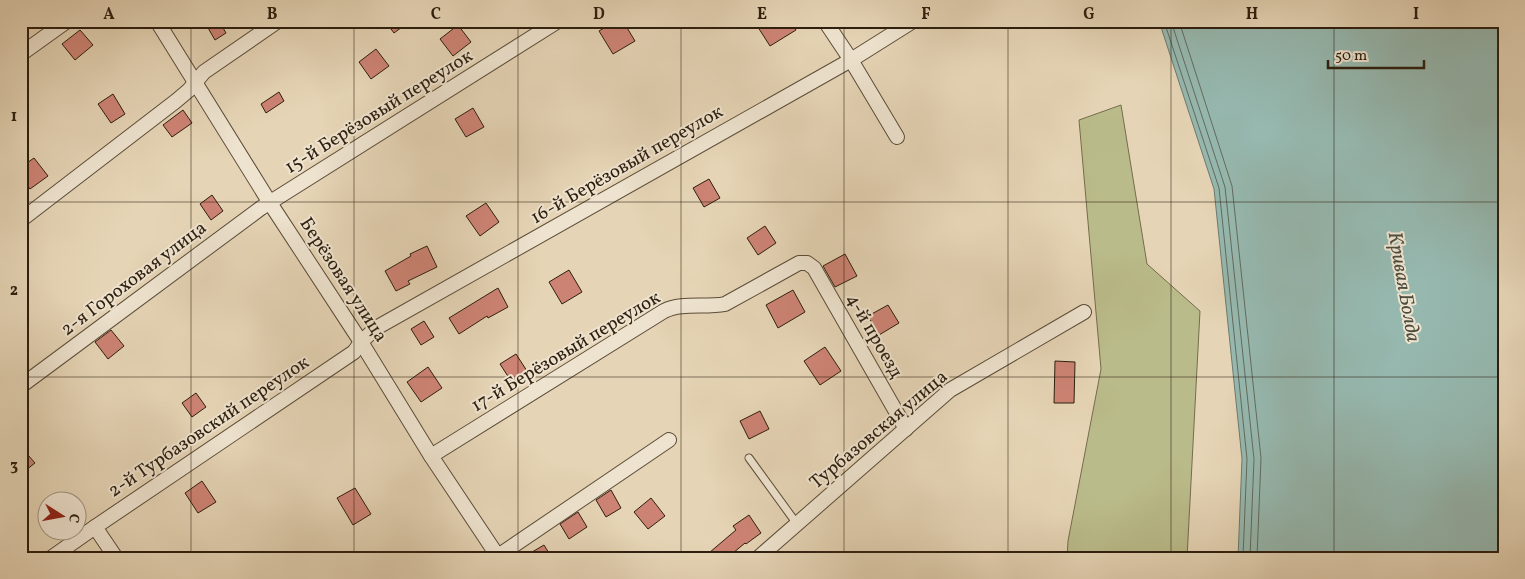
<svg xmlns="http://www.w3.org/2000/svg" width="1525" height="579" font-family="Vollkorn,serif">
<style>
.green{fill:#babb8a;stroke:#746c4c}
.water{fill:#96b8af;stroke:#6c7a6f}
.lines{fill:none;stroke-linecap:round;stroke-linejoin:round}
.shore{stroke:#626b5e;stroke-width:1}
.building{fill:#cd8374;stroke:#2d1e0e}
.lane-casing{stroke:#5b4c38;stroke-width:9}
.street-casing{stroke:#5b4c38;stroke-width:16}
.lane{stroke:#eee3cf;stroke-width:7}
.street{stroke:#eee3cf;stroke-width:14}
.grid{fill:none;stroke:#2d1e0e;stroke-width:1;stroke-opacity:0.55}
.labels{text-anchor:middle;dominant-baseline:central;stroke-width:4;stroke-linejoin:round;paint-order:stroke}
.street-label{font-size:19px;fill:#2d1e0e;stroke:#eee3cf}
.water-label{font-size:20px;font-style:italic;fill:#4c4c3e;stroke:#eee3cf}
.neatline{fill:none;stroke:#2d1e0e;stroke-width:2}
.grid-label{font-size:16px;text-anchor:middle;font-weight:bold;fill:#2d1e0e}
</style>
<rect width="100%" height="100%" fill="#e5d4b5"/>
<filter id="stains"><feTurbulence type="fractalNoise" baseFrequency=".004" numOctaves="4"/><feColorMatrix values="0 0 0 0 .2 0 0 0 0 .09 0 0 0 0 .02 0 0 0 .5 -.17"/></filter>
<radialGradient id="worn" r=".72"><stop offset=".6" stop-color="#630" stop-opacity="0"/><stop offset="1" stop-color="#630" stop-opacity=".3"/></radialGradient>
<polygon class="green" points="1121,105 1147,264 1200,311 1187,558 1067,558 1068,541 1101,369 1079,120"/>
<polygon class="water" points="1159,21 1504,21 1504,558 1238,558 1242,459 1214,189"/>
<g class="lines">
<g class="shore">
<polyline points="1164,21 1219,188 1247,459 1243,558"/>
<polyline points="1171,21 1225,187 1254,459 1250,558"/>
<polyline points="1179,21 1232,186 1261,458 1257,558"/>
</g>
</g>
<g class="building">
<polygon points="204,21 219,21 226,33 215,40"/>
<polygon points="385,21 410,21 394,33"/>
<polygon points="615,21 623,21 635,41 613,54 599,31"/>
<polygon points="754,21 790,21 796,30 770,46"/>
<polygon points="458,25 471,42 453,56 440,39"/>
<polygon points="80,30 93,45 75,60 62,44"/>
<polygon points="376,49 389,66 371,79 359,62"/>
<polygon points="279,92 284,101 266,113 261,104"/>
<polygon points="113,94 125,114 111,123 98,104"/>
<polygon points="473,108 484,127 466,137 455,119"/>
<polygon points="183,110 192,123 172,137 163,125"/>
<polygon points="34,158 48,176 30,189 21,177 21,167"/>
<polygon points="709,179 720,198 704,207 693,188"/>
<polygon points="212,195 223,211 211,220 200,204"/>
<polygon points="486,203 499,222 480,236 466,216"/>
<polygon points="765,226 776,243 758,255 747,238"/>
<polygon points="427,246 437,267 408,281 410,284 396,291 385,271 411,256 410,254"/>
<polygon points="845,254 857,276 835,287 823,266"/>
<polygon points="569,270 582,292 562,304 549,282"/>
<polygon points="498,288 508,307 488,318 487,316 459,334 449,318"/>
<polygon points="793,290 805,312 778,328 766,305"/>
<polygon points="888,305 899,323 879,335 868,316"/>
<polygon points="424,321 434,337 421,345 411,329"/>
<polygon points="111,330 124,346 108,359 95,342"/>
<polygon points="825,347 841,371 820,385 804,361"/>
<polygon points="516,354 527,371 511,381 500,364"/>
<polygon points="1055,361 1075,362 1074,403 1054,403"/>
<polygon points="428,367 442,388 421,402 407,382"/>
<polygon points="196,393 206,407 192,417 182,403"/>
<polygon points="760,411 769,429 749,439 740,421"/>
<polygon points="21,447 35,463 21,474"/>
<polygon points="202,481 216,502 198,513 185,493"/>
<polygon points="355,488 371,514 353,525 337,498"/>
<polygon points="611,490 621,508 606,517 596,500"/>
<polygon points="651,498 665,516 648,529 634,512"/>
<polygon points="578,512 587,527 569,539 560,524"/>
<polygon points="749,515 761,533 746,544 745,543 727,558 703,558 736,530 733,526"/>
<polygon points="544,545 552,558 522,558"/>
</g>
<g class="lines">
<defs>
<polyline id="lane" points="749,458 797,524"/>
<g id="street">
<polyline points="157,21 270,203 361,342 431,456 499,558"/>
<polyline points="825,21 851,60 897,137"/>
<polyline points="21,54 67,21"/>
<polyline points="21,220 176,101 189,90 204,72 278,21"/>
<polyline points="21,386 261,208 558,21"/>
<path d="M431,456L664,311C682,302 705,308 725,304L799,263H807L814,268L906,429"/>
<polyline points="95,527 116,558"/>
<polyline points="498,556 669,440"/>
<polyline points="51,558 95,527 354,352 361,342 376,328 851,60 913,21"/>
<polyline points="758,558 950,390 1084,312"/>
</g>
</defs>
<use href="#lane" class="lane-casing"/>
<use href="#street" class="street-casing"/>
<use href="#lane" class="lane"/>
<use href="#street" class="street"/>
</g>
<path class="grid" d="M191,21V558M354,21V558M518,21V558M681,21V558M844,21V558M1008,21V558M1171,21V558M1334,21V558M21,202H1504M21,377H1504"/>
<g class="labels">
<g class="street-label">
<text transform="translate(379 112) rotate(-32)">15-й Берёзовый переулок</text>
<text transform="translate(627 165) rotate(-30)">16-й Берёзовый переулок</text>
<text transform="translate(134 279) rotate(-37)">2-я Гороховая улица</text>
<text transform="translate(343 280) rotate(57)">Берёзовая улица</text>
<text transform="translate(874 336) rotate(60)">4-й проезд</text>
<text transform="translate(566 352) rotate(-31)">17-й Берёзовый переулок</text>
<text transform="translate(209 427) rotate(-34)">2-й Турбазовский переулок</text>
<text transform="translate(879 430) rotate(-40)">Турбазовская улица</text>
</g>
<g class="water-label">
<text transform="translate(1403 287) rotate(80)">Кривая Болда</text>
</g>
</g>
<rect width="1525" height="579" fill="none" stroke="#e5d4b5" stroke-width="55"/>
<g transform="translate(62 516) rotate(101)"><circle r="24" fill="#eee3cf" stroke="#a19482"/>
<path d="M0-4L9 19L0 12L-9 19Z" fill="#8f2418"/>
<text y="-8" font-size="14" font-weight="bold" text-anchor="middle" fill="#2d1e0e">С</text>
</g>
<path d="M1328 60v8h96v-8" fill="none" stroke="#2d1e0e" stroke-width="2.5"/>
<text x="1335" y="60" font-size="15" fill="#2d1e0e" stroke="#eee3cf" stroke-width="4" paint-order="stroke">50 m</text>
<rect x="28" y="28" width="1470" height="524" class="neatline"/>
<g class="grid-label">
<text x="109" y="19">A</text>
<text x="272" y="19">B</text>
<text x="436" y="19">C</text>
<text x="599" y="19">D</text>
<text x="762" y="19">E</text>
<text x="926" y="19">F</text>
<text x="1089" y="19">G</text>
<text x="1252" y="19">H</text>
<text x="1416" y="19">I</text>
<text x="14" y="121">1</text>
<text x="14" y="295">2</text>
<text x="14" y="470">3</text>
</g>
<rect width="100%" height="100%" filter="url(#stains)"/>
<rect width="100%" height="100%" fill="url(#worn)"/>
</svg>
